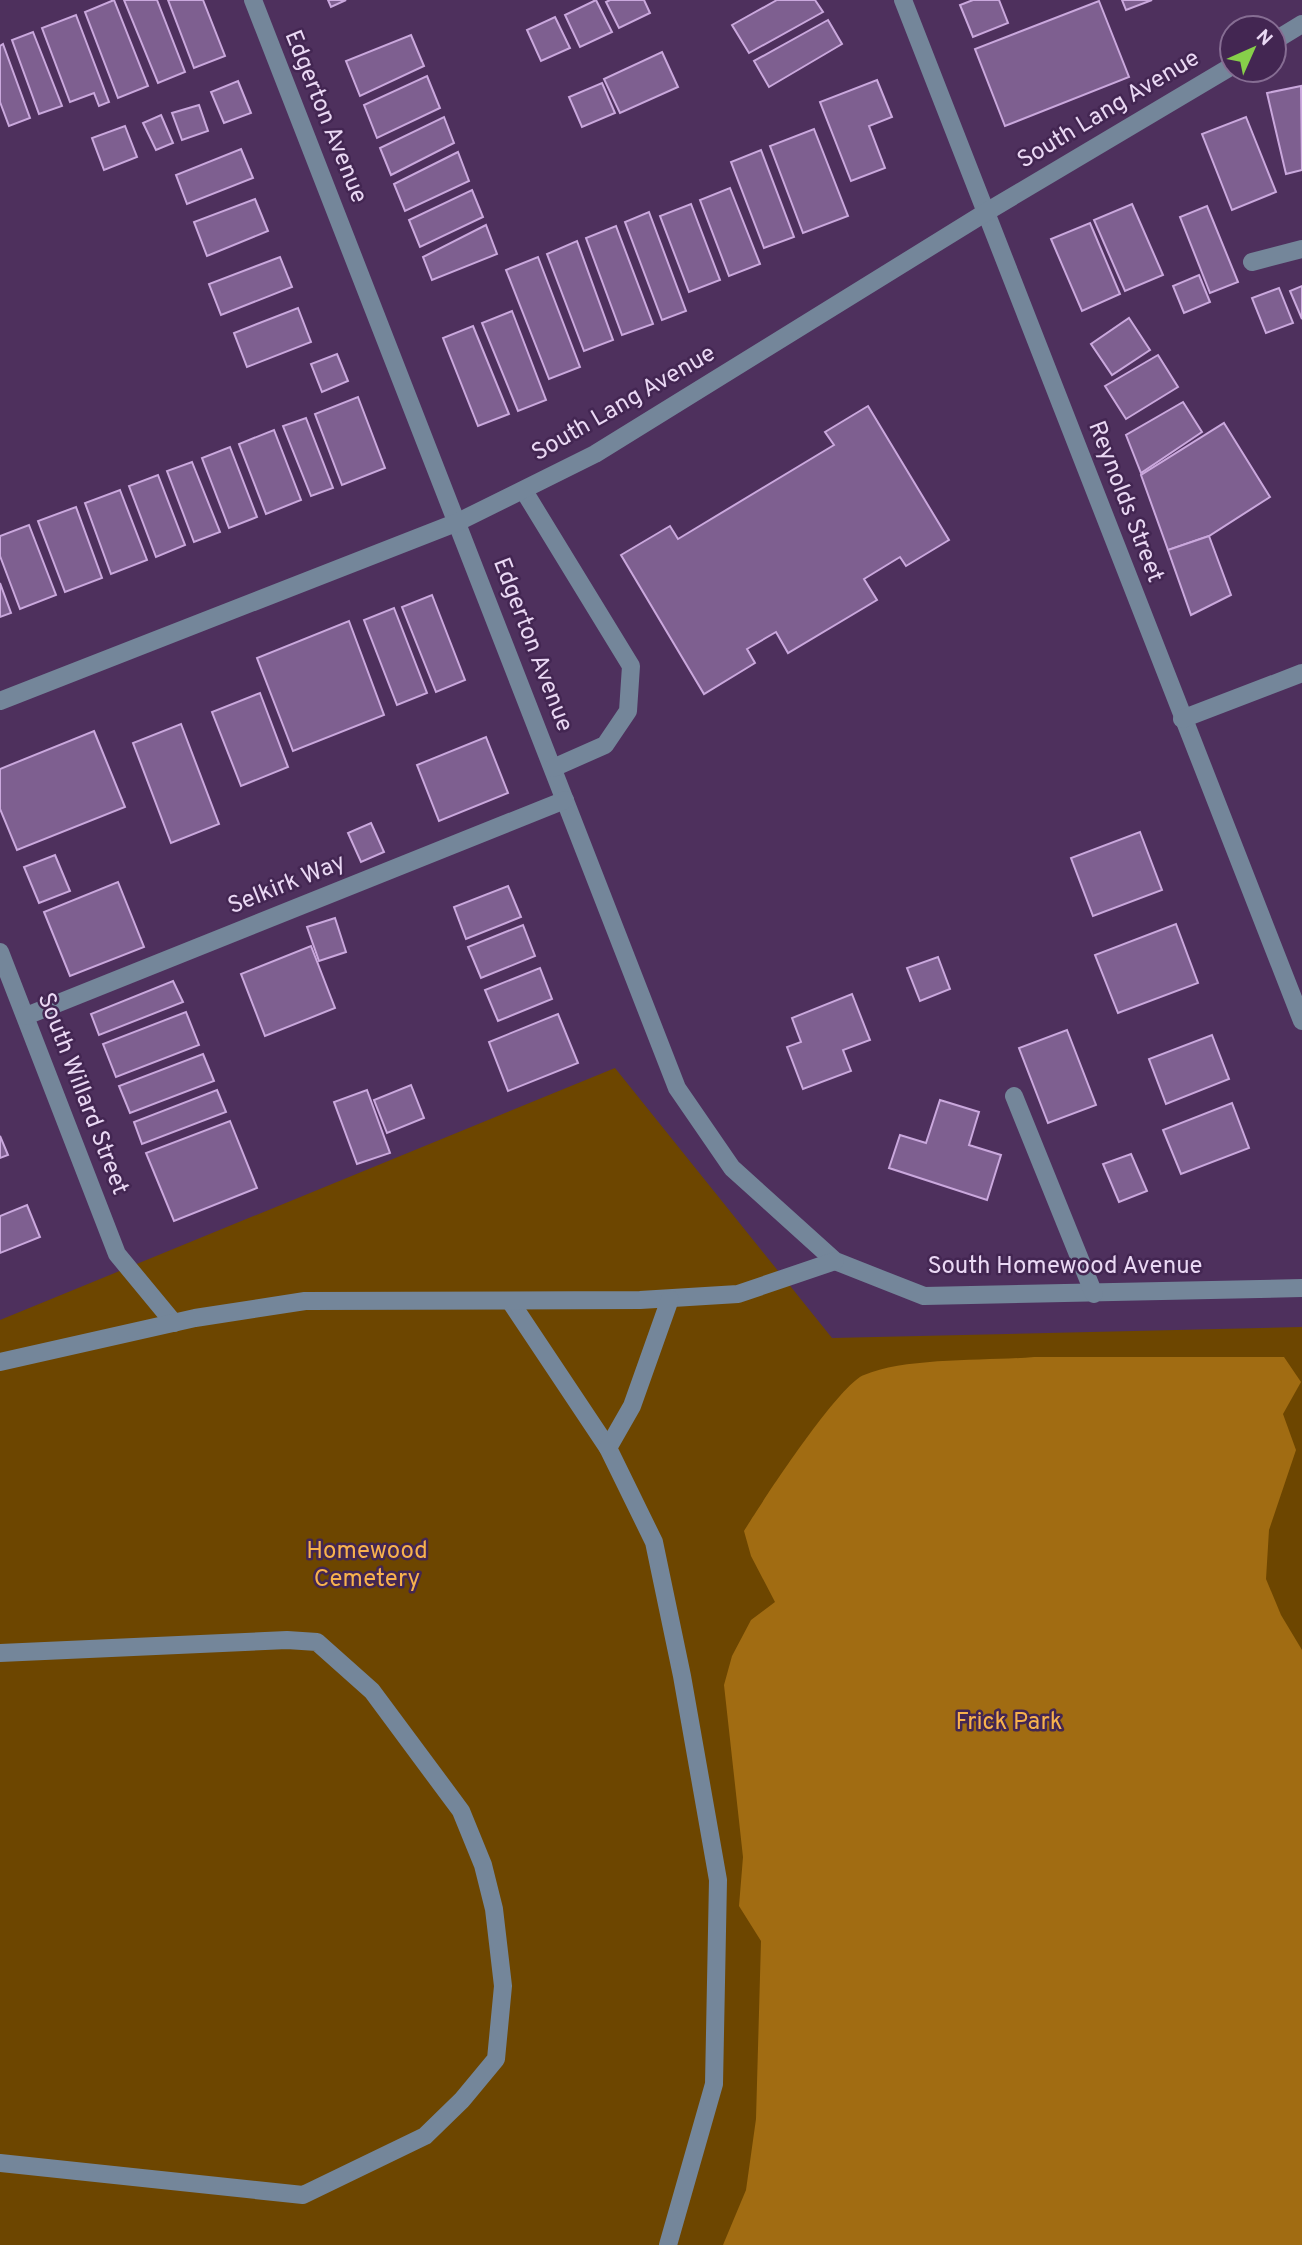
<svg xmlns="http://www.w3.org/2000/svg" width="1302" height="2245" font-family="Overpass,sans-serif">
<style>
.green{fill:#6d4600}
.forest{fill:#a16c12}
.building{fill:#7e5f90;stroke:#caa8dd;stroke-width:2}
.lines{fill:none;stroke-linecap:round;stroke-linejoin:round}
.minor{stroke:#74869a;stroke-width:18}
.labels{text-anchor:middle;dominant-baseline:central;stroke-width:5;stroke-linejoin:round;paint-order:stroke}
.street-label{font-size:24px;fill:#ead8f4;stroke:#432652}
.park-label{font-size:24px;fill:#f8b24d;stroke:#432652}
</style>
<rect width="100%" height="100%" fill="#4e305d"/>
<polygon class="green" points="615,1068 832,1338 1302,1327 1302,2245 0,2245 0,1320"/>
<path class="forest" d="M1034,1357H1284L1301,1382L1283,1414L1296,1450L1269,1530L1266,1579L1281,1615L1302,1650V2245H723L746,2190L756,2119L761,1941L739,1906L743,1857L724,1685L732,1656L751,1620L775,1602L751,1556L744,1531C761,1503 839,1384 864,1375C907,1357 987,1361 1034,1357Z"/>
<g class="building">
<polygon points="114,0 148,86 118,98 85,12"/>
<polygon points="124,0 157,0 185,72 158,83"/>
<polygon points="168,0 203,0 225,56 194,68"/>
<polygon points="328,0 346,0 331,7"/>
<polygon points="596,0 612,32 580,47 565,15"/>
<polygon points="610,0 644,0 650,13 619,28 606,2"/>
<polygon points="777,0 815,0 823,12 749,53 732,25"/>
<polygon points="973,0 999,0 1008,23 973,37 960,5"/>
<polygon points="1122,0 1152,0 1126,10"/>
<polygon points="1099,1 1129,77 1005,126 975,49"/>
<polygon points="76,15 109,102 99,106 94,93 70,102 42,28"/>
<polygon points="555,17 570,48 541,61 527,30"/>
<polygon points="828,20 842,44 769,87 754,61"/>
<polygon points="33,32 62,106 39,114 12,40"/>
<polygon points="411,35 424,66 360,96 346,61"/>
<polygon points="3,44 30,118 9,126 0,102 0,46"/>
<polygon points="662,52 678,87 620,113 604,79"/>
<polygon points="427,76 440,108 377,138 364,105"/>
<polygon points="877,80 892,117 869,126 885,168 851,181 820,102"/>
<polygon points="238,81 251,113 224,123 211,92"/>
<polygon points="602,83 615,113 582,127 569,97"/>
<polygon points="1301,86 1302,170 1286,174 1267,93"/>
<polygon points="199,105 208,131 182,140 172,113"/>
<polygon points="161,115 173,143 156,150 143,123"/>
<polygon points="444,117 454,143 391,175 380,148"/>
<polygon points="1246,117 1276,192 1232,210 1202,134"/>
<polygon points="125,126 137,157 104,170 92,138"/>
<polygon points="814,129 848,216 803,233 770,146"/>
<polygon points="241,149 253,178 187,204 176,175"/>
<polygon points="761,150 794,237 764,248 731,162"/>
<polygon points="458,152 469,181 405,211 394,184"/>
<polygon points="730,188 760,264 729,276 700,200"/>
<polygon points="472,190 483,217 420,247 409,220"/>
<polygon points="255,199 268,231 207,256 194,222"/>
<polygon points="691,204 720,280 689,292 660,216"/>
<polygon points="1132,204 1163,275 1125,291 1094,220"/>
<polygon points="1207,206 1238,282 1210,293 1180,217"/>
<polygon points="649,212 686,311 662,320 625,222"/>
<polygon points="1090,223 1120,294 1082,311 1051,239"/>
<polygon points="486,225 497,254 432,280 423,257"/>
<polygon points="616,226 653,324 622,335 586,238"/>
<polygon points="577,241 613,340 584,351 547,254"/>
<polygon points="280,257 292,287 221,315 209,284"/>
<polygon points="538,257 580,367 549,379 506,270"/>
<polygon points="1199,275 1210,302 1184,313 1173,286"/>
<polygon points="1302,286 1302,319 1290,291"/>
<polygon points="1279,288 1293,323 1266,333 1252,298"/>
<polygon points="298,308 311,342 247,367 234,333"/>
<polygon points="512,311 546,400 518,411 482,323"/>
<polygon points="1129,318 1150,350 1112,375 1091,344"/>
<polygon points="473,326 509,414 478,426 443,338"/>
<polygon points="337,354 348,381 322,392 311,364"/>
<polygon points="1158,355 1178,387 1126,419 1105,386"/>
<polygon points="358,397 385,468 342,485 315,414"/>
<polygon points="1183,402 1202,432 1141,473 1126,435"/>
<polygon points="868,406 949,540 906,566 900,557 864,579 877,600 788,653 776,632 747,649 755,663 704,694 621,555 670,526 678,539 834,445 825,432"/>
<polygon points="306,418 333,488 311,496 283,426"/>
<polygon points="1224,423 1270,497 1209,536 1168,550 1141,475"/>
<polygon points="274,430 301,500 266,514 239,444"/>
<polygon points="230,447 257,517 229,528 202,458"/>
<polygon points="192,462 220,532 194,542 167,471"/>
<polygon points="158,475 185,545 156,557 129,486"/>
<polygon points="120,490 147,560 111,574 85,503"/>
<polygon points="76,507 102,578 65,592 38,521"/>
<polygon points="29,525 56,595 20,609 0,556 0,536"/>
<polygon points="1209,536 1231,595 1191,615 1168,550"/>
<polygon points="0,583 11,613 0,617"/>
<polygon points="432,595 465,680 436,692 402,607"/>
<polygon points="394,608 427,693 397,705 364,620"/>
<polygon points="349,621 384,715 293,751 257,658"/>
<polygon points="260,693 288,767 241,786 212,712"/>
<polygon points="181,724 219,824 171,843 133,743"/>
<polygon points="94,731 125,807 17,850 0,809 0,769"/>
<polygon points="486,737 508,793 439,821 417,765"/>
<polygon points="371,823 384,852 361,862 348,833"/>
<polygon points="1140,832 1162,890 1093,916 1071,858"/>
<polygon points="55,855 70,891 39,903 24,867"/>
<polygon points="118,882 144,947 70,976 44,912"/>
<polygon points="508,886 521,917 466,939 454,907"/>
<polygon points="335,918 346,952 319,961 307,927"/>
<polygon points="1176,924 1198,983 1118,1013 1095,955"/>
<polygon points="523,925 535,956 481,978 468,947"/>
<polygon points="311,946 335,1008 265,1036 241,974"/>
<polygon points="938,957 950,989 920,1001 907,968"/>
<polygon points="540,968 552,999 498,1021 485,990"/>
<polygon points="173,981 183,1002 99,1035 91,1014"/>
<polygon points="852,994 870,1040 843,1050 851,1071 803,1089 787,1047 801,1042 792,1018"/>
<polygon points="186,1012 199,1045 116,1077 103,1044"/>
<polygon points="558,1014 578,1063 508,1091 489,1042"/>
<polygon points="1067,1030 1096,1105 1048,1123 1019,1048"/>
<polygon points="1212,1035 1229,1079 1166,1104 1149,1059"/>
<polygon points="203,1054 214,1081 130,1113 119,1086"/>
<polygon points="411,1085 424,1118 387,1133 374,1100"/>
<polygon points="217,1090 226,1112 142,1144 134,1122"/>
<polygon points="367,1090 390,1153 357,1164 334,1102"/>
<polygon points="940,1100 979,1112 969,1145 1001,1155 987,1200 889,1168 900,1135 926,1143"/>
<polygon points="1232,1103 1249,1148 1181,1174 1163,1130"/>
<polygon points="230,1121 257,1188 174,1221 146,1153"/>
<polygon points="0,1136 8,1155 0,1158"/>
<polygon points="1131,1154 1147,1191 1119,1202 1103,1164"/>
<polygon points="27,1205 40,1237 0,1253 0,1216"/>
</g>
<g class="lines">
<g class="minor">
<polyline points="253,0 677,1088 732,1168 835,1261 924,1296 1302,1288"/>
<polyline points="903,0 1302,1021"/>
<polyline points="1274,41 1302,24"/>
<polyline points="1252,262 1302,249"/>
<polyline points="524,491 631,666 628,711 605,745 553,768"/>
<polyline points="0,701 458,522 595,454 988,211 1232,66"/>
<polyline points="1182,719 1302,673"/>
<polyline points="0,952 117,1254 174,1323"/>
<polyline points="26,1016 565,800"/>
<polyline points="1014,1096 1094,1294"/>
<polyline points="510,1301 608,1448"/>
<polyline points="0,1362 195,1318 305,1301 640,1300 738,1294 835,1261"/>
<polyline points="0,1653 287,1640 317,1642 372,1691 461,1811 483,1865 494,1909 503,1986 496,2059 462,2100 425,2136 303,2195 0,2163"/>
<polyline points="668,2245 714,2084 718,1880 682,1676 654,1542 608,1448 632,1406 670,1299"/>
</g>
</g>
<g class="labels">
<g class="street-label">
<text transform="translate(1109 110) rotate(-31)">South Lang Avenue</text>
<text transform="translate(325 117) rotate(68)">Edgerton Avenue</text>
<text transform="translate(624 404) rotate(-30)">South Lang Avenue</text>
<text transform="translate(1125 502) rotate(69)">Reynolds Street</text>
<text transform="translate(532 645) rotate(69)">Edgerton Avenue</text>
<text transform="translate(287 885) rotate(-22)">Selkirk Way</text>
<text transform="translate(82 1094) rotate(69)">South Willard Street</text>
<text x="1065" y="1267">South Homewood Avenue</text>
</g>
<g class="park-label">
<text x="367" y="1552">Homewood<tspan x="367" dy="28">Cemetery</tspan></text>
<text x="1009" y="1723">Frick Park</text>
</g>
</g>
<g transform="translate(1253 49) rotate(45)"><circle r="33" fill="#432652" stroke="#866d93" stroke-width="2"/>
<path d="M0-5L12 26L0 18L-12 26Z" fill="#87cf4a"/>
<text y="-10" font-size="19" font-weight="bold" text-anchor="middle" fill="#ead8f4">N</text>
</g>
</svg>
